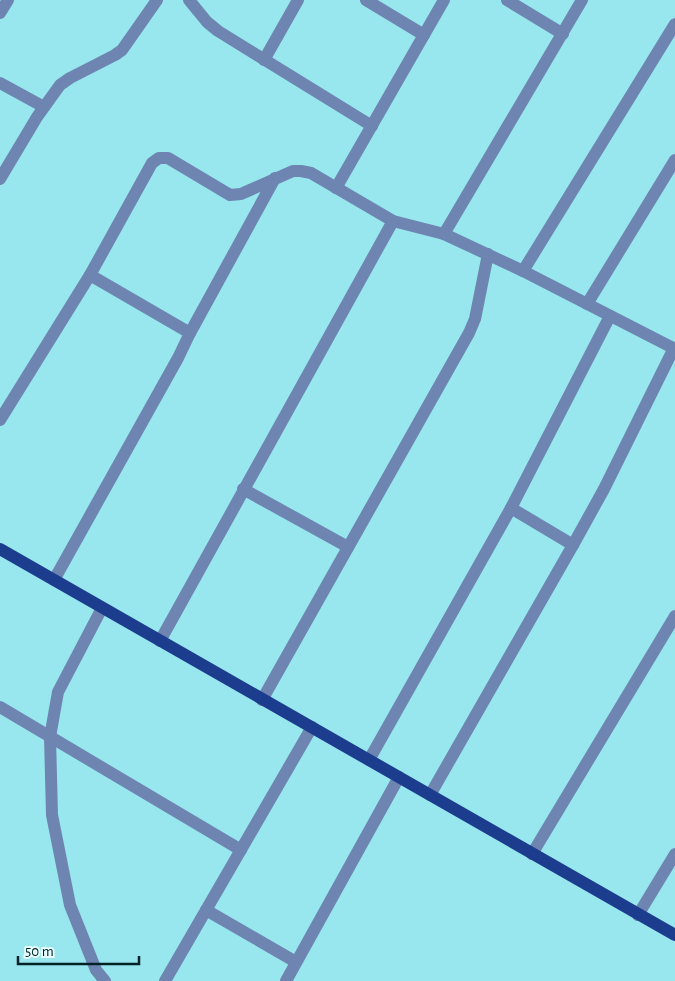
<svg xmlns="http://www.w3.org/2000/svg" width="675" height="981" font-family="'Alegreya Sans',sans-serif">
<style>
.lines{fill:none;stroke-linecap:round;stroke-linejoin:round}
.minor{stroke:#6e85b2;stroke-width:12}
.major{stroke:#1c3c8d;stroke-width:12}
</style>
<rect width="100%" height="100%" fill="#98e6ee"/>
<g class="lines">
<g class="minor">
<polyline points="189,0 207,22 218,31 372,126"/>
<polyline points="366,0 424,35"/>
<polyline points="507,0 563,34"/>
<polyline points="0,13 8,0"/>
<polyline points="264,60 298,0"/>
<polyline points="0,83 44,107"/>
<polyline points="0,179 37,117 60,85 70,78 115,55 122,50 157,0"/>
<polyline points="336,188 444,0"/>
<polyline points="444,234 582,0"/>
<polyline points="523,271 675,24"/>
<polyline points="90,275 190,333"/>
<polyline points="587,304 675,160"/>
<polyline points="0,420 90,275 152,163 159,158 168,158 230,195 241,194 293,171 301,171 311,173 393,221 444,234 523,271 675,349"/>
<polyline points="243,489 348,547"/>
<polyline points="573,545 604,489 674,348"/>
<polyline points="54,580 178,358 190,333 275,178"/>
<polyline points="102,608 58,692 50,737 52,815 70,905 96,970 105,981"/>
<polyline points="160,641 393,221"/>
<polyline points="262,700 469,333 475,319 488,254"/>
<polyline points="0,707 241,850"/>
<polyline points="369,760 511,508 610,316"/>
<polyline points="430,795 573,545 511,508"/>
<polyline points="532,854 675,616"/>
<polyline points="206,910 296,962"/>
<polyline points="638,915 675,854"/>
<polyline points="165,981 312,727"/>
<polyline points="286,981 399,777"/>
</g>
<polyline class="major" points="0,549 675,935"/>
</g>
<path d="M18 956v8h121v-8" fill="none" stroke="#012326" stroke-width="2.5"/>
<text x="25" y="956" font-size="15" fill="#012326" stroke="#e6fcff" stroke-width="4" paint-order="stroke">50 m</text>
</svg>
